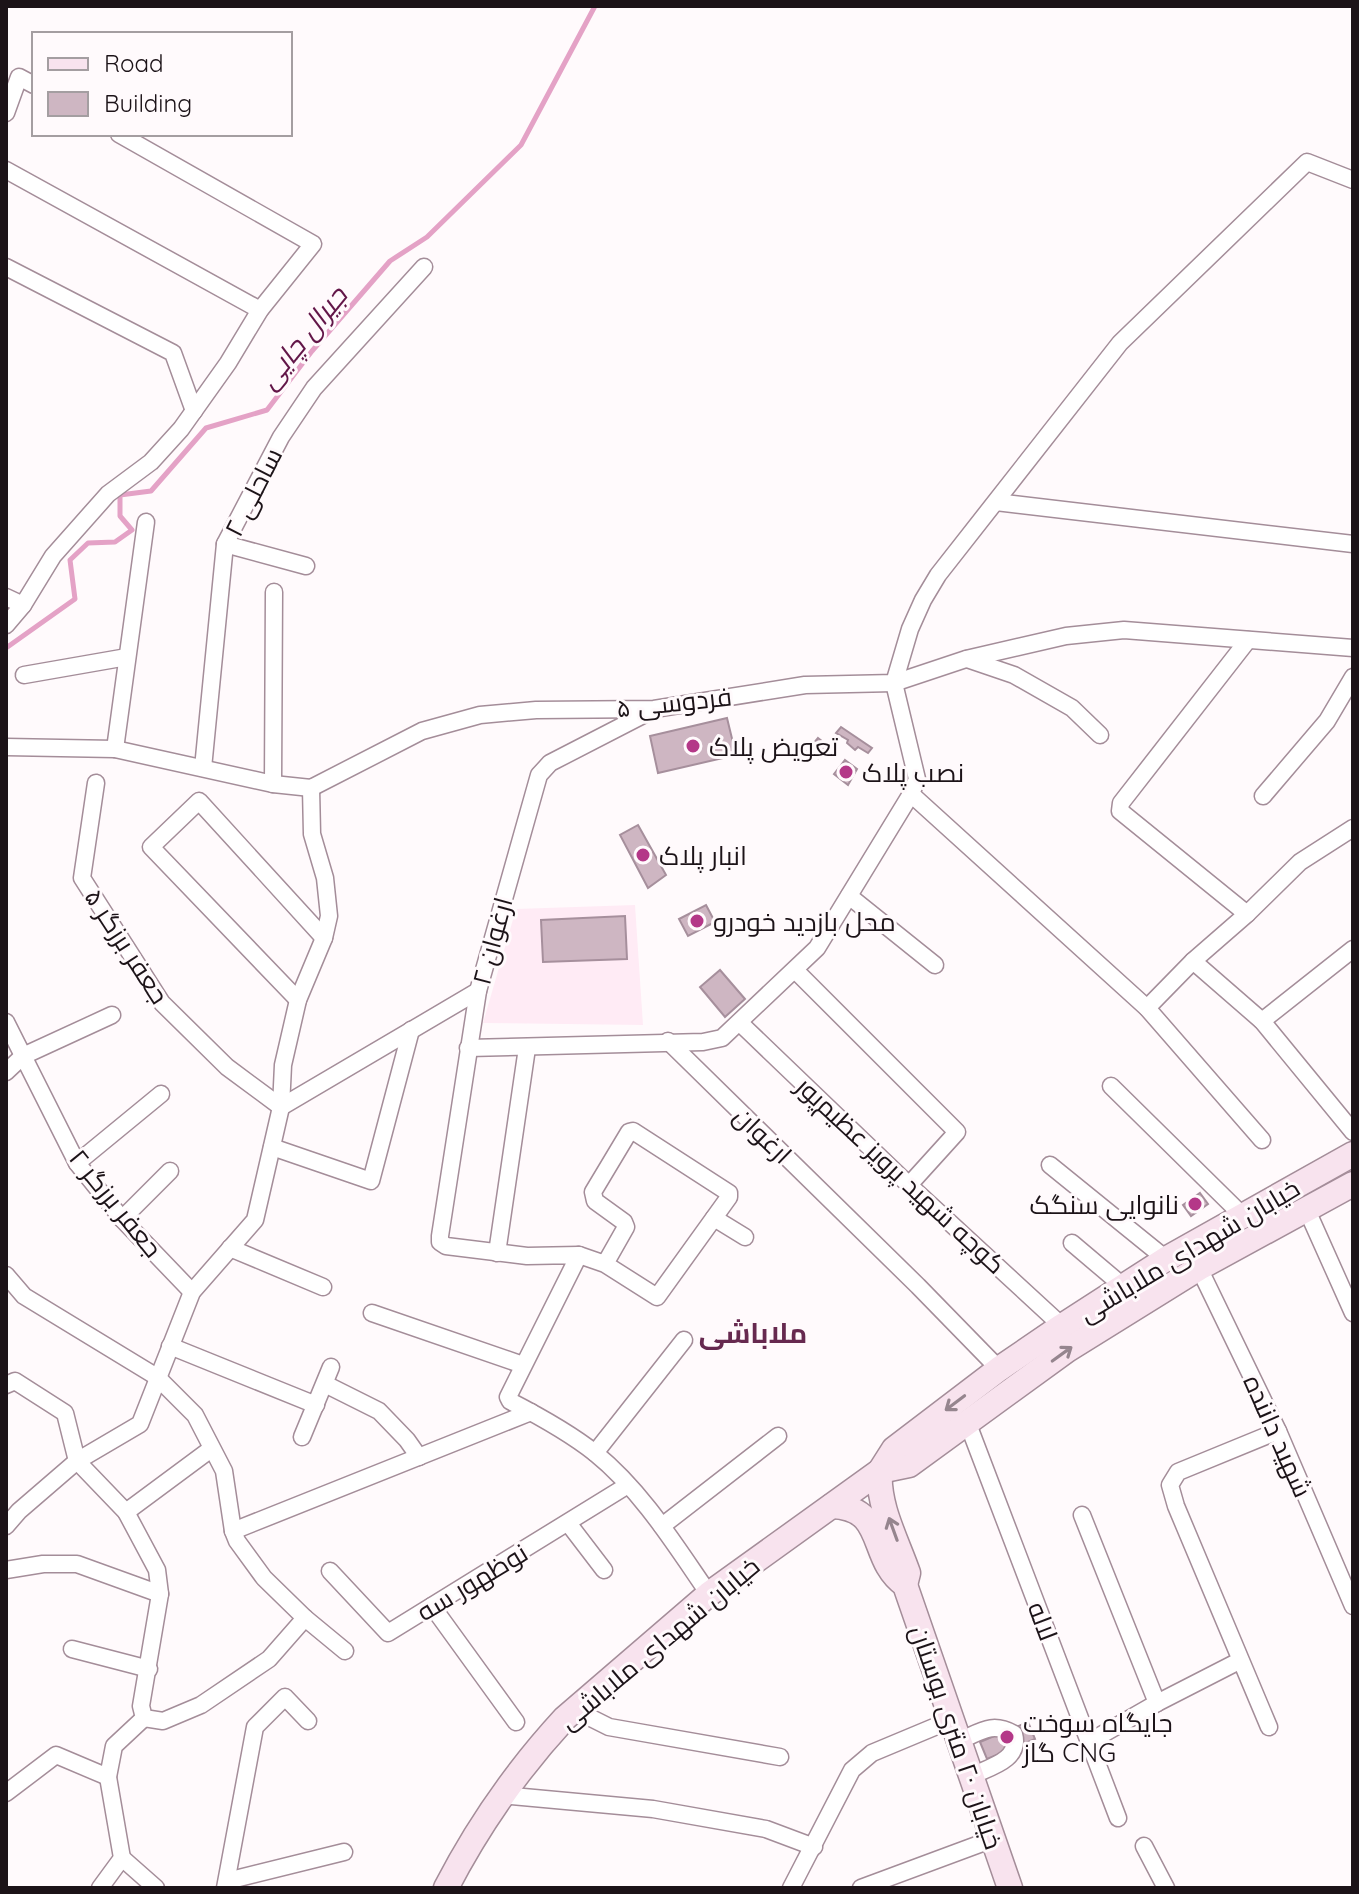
<svg xmlns="http://www.w3.org/2000/svg" width="1359" height="1894" font-family="Quicksand,Cairo,sans-serif">
<style>
.built{fill:#ffebf5}
.lines{fill:none;stroke-linecap:round;stroke-linejoin:round}
.stream{stroke:#e4a2c6;stroke-width:5}
.building{fill:#ceb6c2;stroke:#a68f9c;stroke-width:2}
.street-casing{stroke:#a48d99;stroke-width:19}
.secondary-casing{stroke:#a48d99;stroke-width:27}
.street{stroke:#fff;stroke-width:16}
.secondary{stroke:#f8e3ee;stroke-width:24}
.oneway{stroke:#95858e}
.poi-dot{fill:#b43888;stroke:#fffafc;stroke-width:3}
.labels{text-anchor:middle;dominant-baseline:central;stroke-width:6;stroke-linejoin:round;paint-order:stroke}
.street-label{font-size:26px;fill:#1c1318;stroke:#fffafc}
.poi-label{font-size:26px;fill:#1c1318;stroke:#fffafc;text-anchor:start}
.water-label{font-size:28px;font-style:italic;fill:#621648;stroke:#fffafc}
.neighbourhood-label{font-size:28px;font-weight:bold;fill:#66294f;stroke:#fffafc}
</style>
<rect width="100%" height="100%" fill="#fffafc"/>
<polygon class="built" points="635,905 643,1025 483,1023 516,909"/>
<g class="lines">
<polyline class="stream" points="6,648 75,599 70,560 88,543 115,542 132,530 120,516 120,495 151,491 206,428 267,410 312,351 390,261 427,237 521,145 595,6"/>
</g>
<g class="building">
<polygon points="727,718 736,755 658,773 650,736"/>
<polygon points="841,727 872,748 868,753 858,747 855,750 847,743 848,740 836,733"/>
<polygon points="818,738 828,746 818,758 808,750"/>
<polygon points="845,760 857,769 848,785 834,774"/>
<polygon points="638,825 666,875 648,888 620,835"/>
<polygon points="706,905 715,922 688,936 679,919"/>
<polygon points="625,916 627,959 543,962 541,920"/>
<polygon points="720,970 745,999 725,1017 700,987"/>
<polygon points="1200,1193 1208,1204 1191,1216 1183,1205"/>
<polygon points="1028,1722 1035,1739 987,1759 980,1742"/>
</g>
<g class="lines">
<defs>
<g id="street">
<polyline points="6,113 19,77 34,85"/>
<polyline points="6,170 260,310"/>
<polyline points="6,267 173,353 194,411"/>
<polyline points="996,502 1353,544"/>
<polyline points="225,544 306,566"/>
<polyline points="6,597 23,605"/>
<polyline points="6,625 23,605 53,556 108,494 151,462 181,429 228,363 260,310 313,244 119,134"/>
<polyline points="967,659 1014,675 1072,708 1100,735"/>
<polyline points="24,675 127,657"/>
<path d="M649,712L550,763L539,775L478,991L440,1236V1242L446,1246L527,1256L579,1255L508,1397L510,1401C539,1416 570,1433 595,1453C642,1491 675,1545 709,1594"/>
<polyline points="6,747 115,749 273,784 311,788 422,731 480,715 536,710 654,709 805,685 894,683 966,659 1066,636 1124,630 1353,648"/>
<polyline points="115,749 146,522"/>
<polyline points="203,768 225,544 281,437 314,388 424,267"/>
<polyline points="96,783 82,878 162,1003 227,1067 281,1107"/>
<polyline points="273,784 274,592"/>
<polyline points="1263,796 1327,721 1353,677"/>
<polyline points="849,896 935,965"/>
<polyline points="1247,914 1120,811 1121,803 1248,640"/>
<polyline points="1193,961 1247,914 1300,862 1353,828"/>
<polyline points="795,970 957,1132 909,1185"/>
<polyline points="298,1000 151,847 199,801 324,938"/>
<polyline points="1147,1008 1193,961 1262,1021 1353,1132"/>
<polyline points="1262,1021 1353,949"/>
<polyline points="6,1022 77,1163 122,1219 192,1292"/>
<polyline points="740,1023 909,1185 1062,1326"/>
<polyline points="668,1041 918,1286 999,1369"/>
<polyline points="468,1048 703,1042 722,1038 817,948 911,794"/>
<polyline points="6,1072 23,1056 112,1015"/>
<polyline points="1111,1086 1242,1215"/>
<polyline points="281,1107 478,991"/>
<polyline points="1262,1140 1147,1008 911,794 917,779 894,683 910,629 923,600 938,575 1120,343 1307,162 1353,180"/>
<polyline points="272,1147 371,1181 411,1030"/>
<polyline points="77,1163 161,1094"/>
<polyline points="1050,1165 1166,1259"/>
<polyline points="1306,1208 1353,1313"/>
<polyline points="714,1218 745,1237"/>
<polyline points="122,1219 170,1171"/>
<polyline points="1072,1243 1124,1287"/>
<polyline points="230,1248 323,1287"/>
<polyline points="497,1253 527,1048"/>
<polyline points="579,1255 605,1264 657,1297 729,1197 729,1193 633,1131 629,1132 593,1192 595,1201 624,1222 626,1227 605,1264"/>
<polyline points="1199,1268 1278,1431 1353,1606"/>
<polyline points="6,1275 24,1296 157,1377 195,1415 224,1471 233,1531 237,1541 264,1578 305,1618 345,1651"/>
<polyline points="372,1313 523,1365"/>
<polyline points="170,1346 316,1405"/>
<polyline points="325,1384 379,1411 407,1440 419,1457"/>
<polyline points="6,1385 15,1381 65,1413 77,1461 126,1512 157,1570 160,1594 141,1706 144,1718 163,1721 201,1705 269,1659 305,1618"/>
<polyline points="968,1424 1118,1818"/>
<polyline points="302,1437 331,1367"/>
<polyline points="595,1453 684,1340"/>
<polyline points="126,1512 211,1449"/>
<polyline points="1082,1515 1157,1703 1239,1661"/>
<polyline points="568,1523 604,1570"/>
<polyline points="6,1526 19,1511 77,1461 140,1424 192,1292 255,1220 281,1107 283,1065 298,1000 324,938 329,916 325,878 312,834 311,788"/>
<polyline points="662,1526 778,1436"/>
<polyline points="233,1531 531,1412"/>
<polyline points="6,1570 43,1564 77,1564 160,1594"/>
<polyline points="330,1571 388,1633 628,1485"/>
<polyline points="432,1606 516,1722"/>
<polyline points="72,1649 149,1669"/>
<polyline points="578,1708 589,1717 609,1727 780,1757"/>
<polyline points="1269,1727 1176,1506 1170,1485 1178,1472 1278,1431"/>
<path d="M959,1741C980,1732 992,1721 1014,1734C1021,1760 990,1767 971,1776"/>
<polyline points="1089,1742 1157,1703"/>
<polyline points="6,1793 56,1755 108,1777"/>
<polyline points="501,1795 653,1809 766,1829 814,1847"/>
<polyline points="1144,1846 1166,1888"/>
<polyline points="122,1858 156,1888"/>
<polyline points="227,1881 344,1852"/>
<polyline points="100,1888 122,1858 108,1777 114,1746 144,1718"/>
<polyline points="225,1888 255,1727 285,1697 308,1721"/>
<polyline points="791,1888 852,1770 872,1753 951,1720"/>
<polyline points="861,1888 993,1839"/>
</g>
<g id="secondary">
<polyline points="880,1471 909,1465 1067,1350 1199,1268 1353,1184"/>
<path d="M880,1471C877,1505 897,1541 908,1573L905,1585"/>
<path d="M832,1506C888,1508 868,1559 905,1585L1010,1888"/>
<path d="M446,1888C478,1826 517,1770 565,1718L709,1594L880,1471L894,1449L999,1369L1062,1326L1166,1259L1353,1154"/>
</g>
</defs>
<use href="#street" class="street-casing"/>
<use href="#secondary" class="secondary-casing"/>
<use href="#street" class="street"/>
<use href="#secondary" class="secondary"/>
</g>
<defs><path id="oneway-shaft" d="M-6 0H5M1.5-3L5.5 0L1.5 3" fill="none" stroke-width="1.6" stroke-linecap="round" stroke-linejoin="round" transform="scale(2)"/></defs>
<g class="oneway">
<use href="#oneway-shaft" transform="translate(1062 1354) rotate(-36)"/>
<use href="#oneway-shaft" transform="translate(955 1403) rotate(143)"/>
<use href="#oneway-shaft" transform="translate(893 1529) rotate(-110)"/>
</g>
<g class="poi-dot">
<circle cx="693" cy="746" r="8"/>
<circle cx="846" cy="772" r="8"/>
<circle cx="643" cy="855" r="8"/>
<circle cx="697" cy="921" r="8"/>
<circle cx="1195" cy="1204" r="8"/>
<circle cx="1007" cy="1737" r="8"/>
</g>
<g class="labels">
<g class="street-label">
<text transform="translate(253 492) rotate(-63)">ساحلی ۲</text>
<text transform="translate(674 702) rotate(-6)">فردوسی ۵</text>
<text transform="translate(492 941) rotate(-75)">ارغوان ۲</text>
<text transform="translate(127 946) rotate(57)">جعفر برزگر ۵</text>
<text transform="translate(763 1135) rotate(44)">ارغوان</text>
<text transform="translate(901 1175) rotate(43)">کوچه شهید پرویز عظیم‌پور</text>
<text transform="translate(116 1203) rotate(51)">جعفر برزگر ۲</text>
<text transform="translate(1189 1250) rotate(-31)">خیابان شهدای ملاباشی</text>
<text transform="translate(1278 1436) rotate(66)">شهید داننده</text>
<text transform="translate(472 1582) rotate(-31)">نوظهور سه</text>
<text transform="translate(1043 1621) rotate(69)">لاله</text>
<text transform="translate(659 1643) rotate(-40)">خیابان شهدای ملاباشی</text>
<text transform="translate(957 1737) rotate(71)">خیابان ۲۰ متری بوستان</text>
</g>
<g class="poi-label">
<text x="709" y="746">تعویض پلاک</text>
<text x="862" y="772">نصب پلاک</text>
<text x="659" y="855">انبار پلاک</text>
<text x="713" y="921">محل بازدید خودرو</text>
<text x="1179" y="1204" text-anchor="end">نانوایی سنگک</text>
<text x="1023" y="1722">جایگاه سوخت<tspan x="1023" dy="30">گاز CNG</tspan></text>
</g>
<g class="water-label">
<text transform="translate(302 337) rotate(-51)">جیرال چایی</text>
</g>
<g class="neighbourhood-label">
<text x="753" y="1332">ملاباشی</text>
</g>
</g>
<rect width="1359" height="1894" fill="none" stroke="#1c1318" stroke-width="16"/>
<rect x="32" y="32" width="260" height="104" fill="#fffafc" stroke="#a49ea1" stroke-width="2"/>
<rect x="48" y="58" width="40" height="12" fill="#f8e3ee" stroke="#a49ea1" stroke-width="2"/>
<text x="104" y="72" font-size="24" fill="#1c1318">Road</text>
<rect x="48" y="92" width="40" height="24" fill="#ceb6c2" stroke="#a49ea1" stroke-width="2"/>
<text x="104" y="112" font-size="24" fill="#1c1318">Building</text>
</svg>
